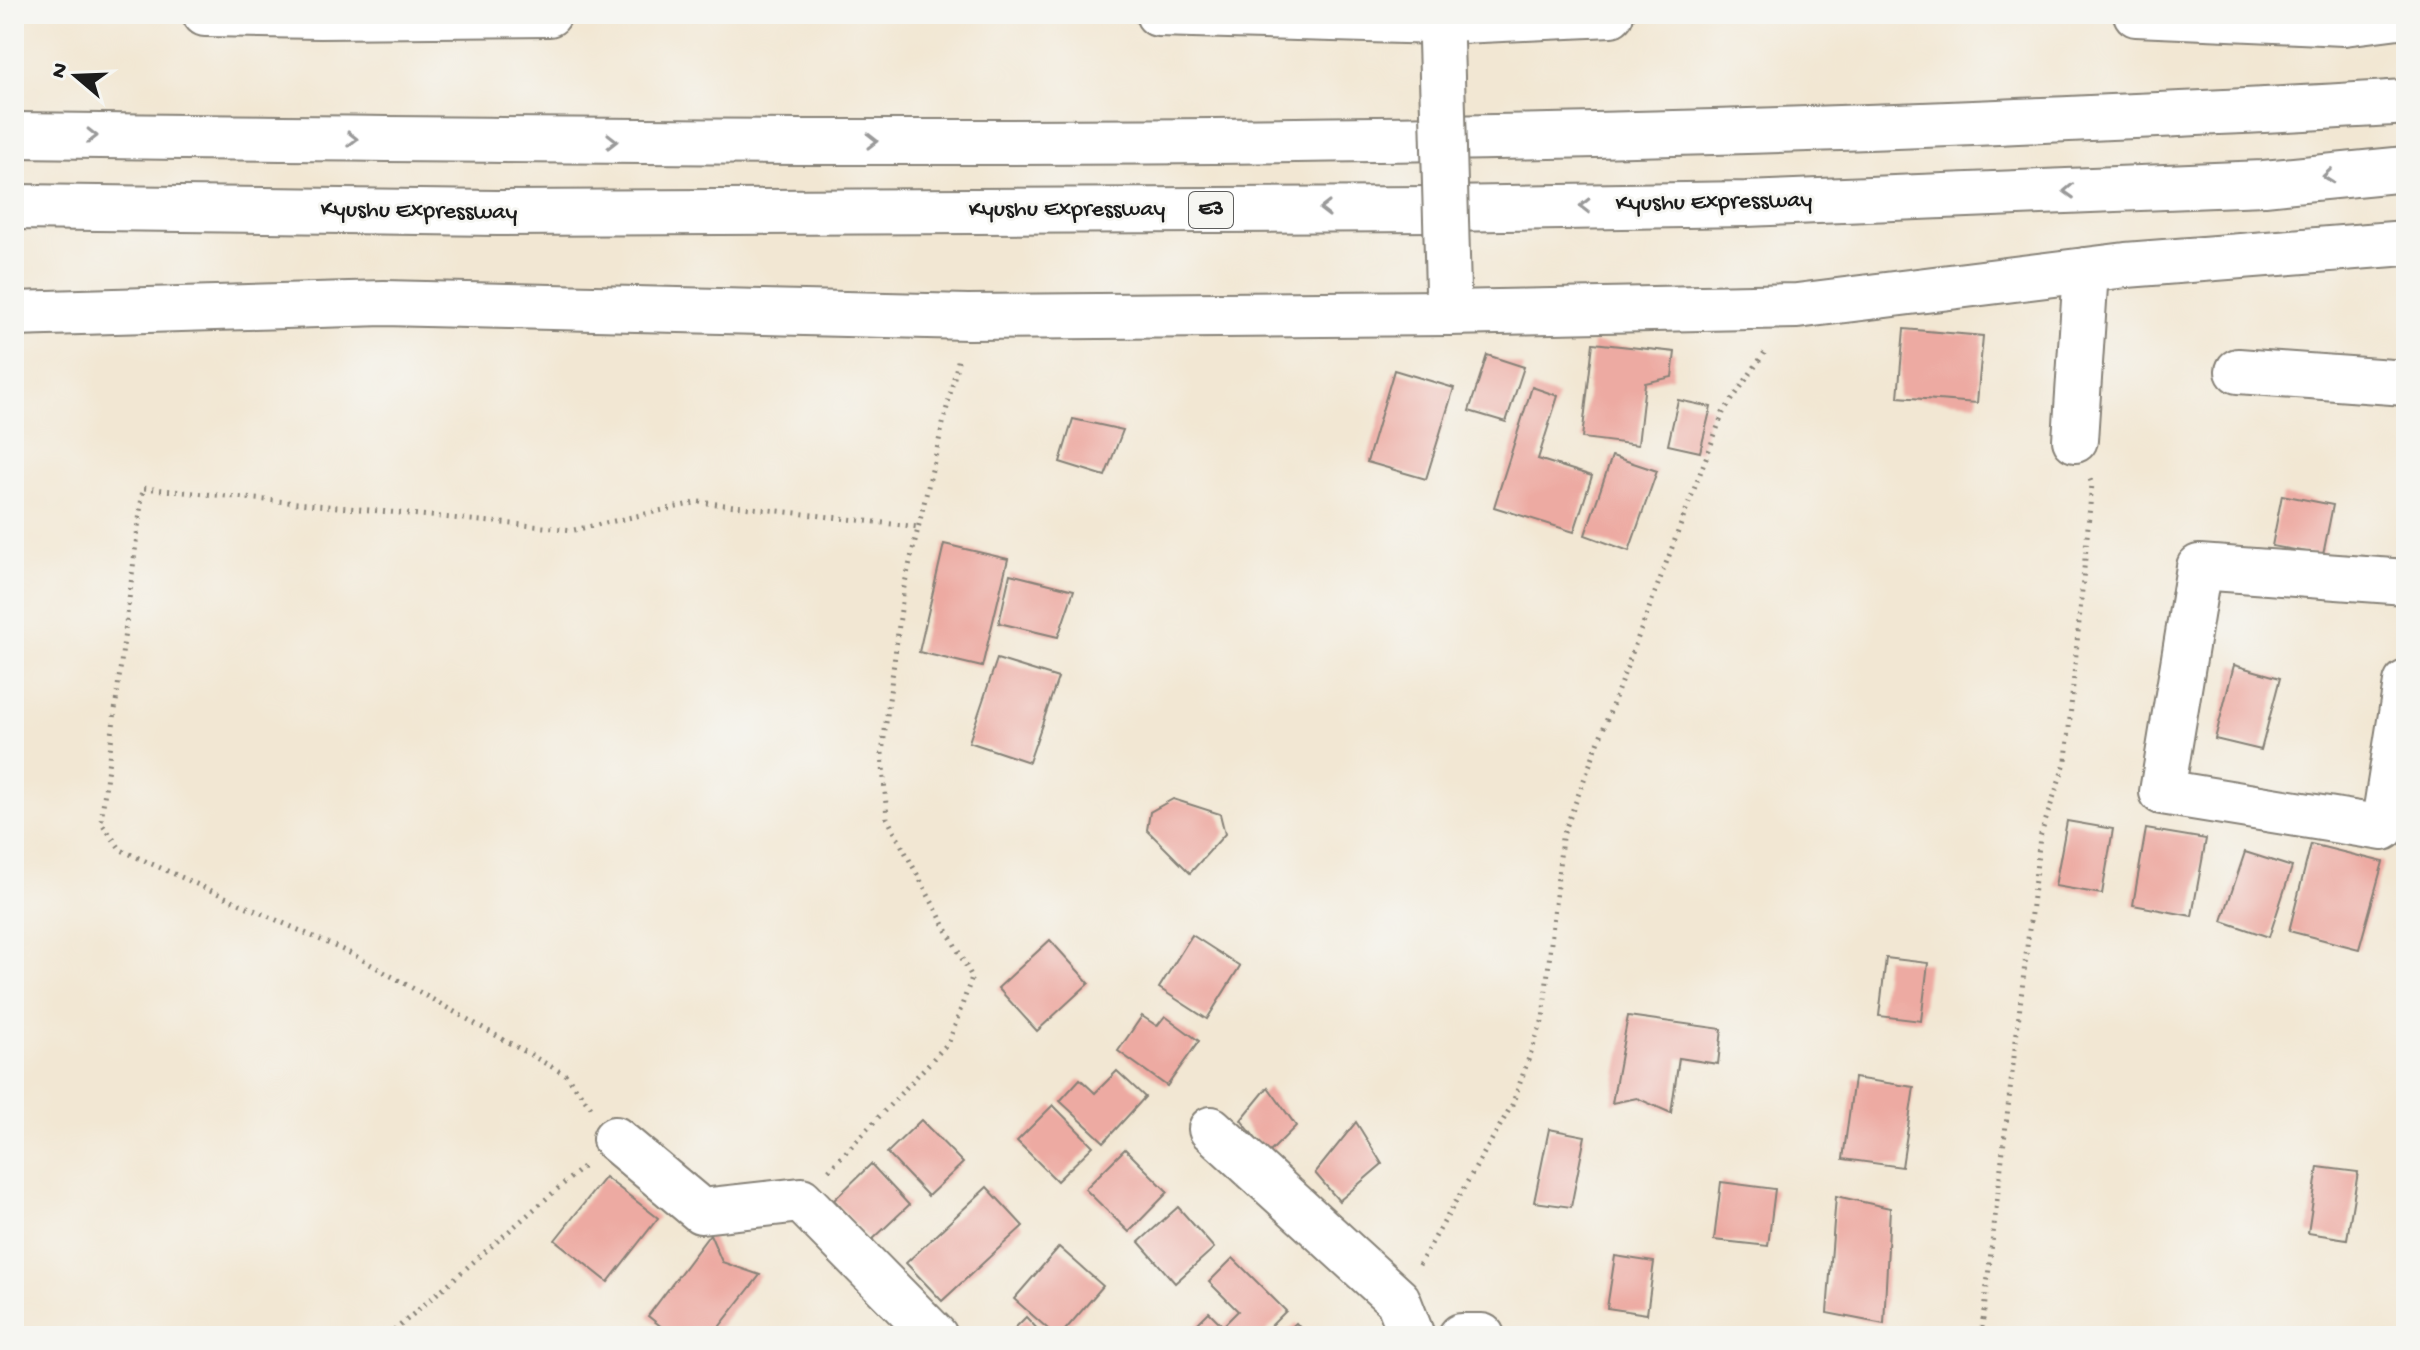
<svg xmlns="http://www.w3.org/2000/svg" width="2420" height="1350" font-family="'Gochi Hand',sans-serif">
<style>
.building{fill:#edaaa2}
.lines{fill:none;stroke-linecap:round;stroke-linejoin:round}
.minor-casing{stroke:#878278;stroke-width:48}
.highway-casing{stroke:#878278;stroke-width:48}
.path{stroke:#878278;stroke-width:5;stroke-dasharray:2 6;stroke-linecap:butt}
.minor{stroke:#fff;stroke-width:44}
.highway{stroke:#fff;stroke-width:44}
.minor-bridge-casing{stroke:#878278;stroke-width:48;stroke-linecap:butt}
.minor-bridge{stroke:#fff;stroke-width:44}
.oneway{stroke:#999}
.labels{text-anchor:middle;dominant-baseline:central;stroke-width:6;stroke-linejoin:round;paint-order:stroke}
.shield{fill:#f6f6f2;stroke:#5d5d5c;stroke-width:2}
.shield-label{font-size:22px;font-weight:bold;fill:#1c1c1c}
.street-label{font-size:24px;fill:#1c1c1c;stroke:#f6f6f2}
</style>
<rect width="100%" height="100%" fill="#f6f6f2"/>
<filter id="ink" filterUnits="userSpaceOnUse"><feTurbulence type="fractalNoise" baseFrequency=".0125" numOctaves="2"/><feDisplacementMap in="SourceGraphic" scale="16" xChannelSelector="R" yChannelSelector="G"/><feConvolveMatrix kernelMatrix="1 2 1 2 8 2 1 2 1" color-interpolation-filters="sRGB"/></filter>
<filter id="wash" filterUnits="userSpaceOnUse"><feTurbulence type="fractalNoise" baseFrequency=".006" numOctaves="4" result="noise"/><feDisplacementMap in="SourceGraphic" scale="32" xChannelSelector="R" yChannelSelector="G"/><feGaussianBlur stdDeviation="1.8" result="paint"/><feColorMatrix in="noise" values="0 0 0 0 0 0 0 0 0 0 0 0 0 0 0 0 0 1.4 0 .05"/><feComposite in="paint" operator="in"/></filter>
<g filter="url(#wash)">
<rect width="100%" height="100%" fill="#f2e7d3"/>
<g id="blocks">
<g class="building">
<polygon points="1904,329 1983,336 1977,403 1898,397"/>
<polygon points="1593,343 1675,352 1672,377 1645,383 1638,445 1582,438"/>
<polygon points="1487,355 1524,367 1506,422 1469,411"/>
<polygon points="1394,370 1454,388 1426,479 1367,462"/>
<polygon points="1532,387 1558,396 1538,459 1592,476 1574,532 1494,507"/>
<polygon points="1678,400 1711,407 1700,452 1668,445"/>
<polygon points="1073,419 1123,430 1105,476 1060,462"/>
<polygon points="1612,456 1657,471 1629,551 1585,535"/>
<polygon points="2282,495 2333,505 2323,555 2272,546"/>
<polygon points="944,544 1008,559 982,667 919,652"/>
<polygon points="1010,574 1074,590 1058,637 999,623"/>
<polygon points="997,659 1058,678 1029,762 969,742"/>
<polygon points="2234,665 2280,678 2261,750 2215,739"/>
<polygon points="1173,799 1220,814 1225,834 1190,873 1147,830 1150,812"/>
<polygon points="2067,821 2113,829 2102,894 2055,886"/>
<polygon points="2146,829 2206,839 2192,916 2133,905"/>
<polygon points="2311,844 2383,862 2359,949 2289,931"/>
<polygon points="2245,852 2292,867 2269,937 2222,921"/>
<polygon points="1192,935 1240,966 1207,1019 1159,988"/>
<polygon points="1050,940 1089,983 1037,1031 998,988"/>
<polygon points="1886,958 1928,963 1921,1021 1879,1016"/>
<polygon points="1142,1016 1157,1026 1165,1016 1199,1041 1167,1086 1118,1051"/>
<polygon points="1628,1016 1722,1029 1718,1064 1679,1058 1671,1113 1637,1098 1612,1103"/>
<polygon points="1117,1071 1145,1097 1104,1142 1060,1101 1080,1079 1095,1093"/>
<polygon points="1854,1078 1914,1087 1902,1167 1843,1159"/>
<polygon points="1268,1087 1296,1126 1268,1154 1241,1120"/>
<polygon points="1053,1105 1093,1146 1057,1181 1017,1141"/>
<polygon points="921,1120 963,1163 928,1196 887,1153"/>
<polygon points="1356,1122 1382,1164 1339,1201 1315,1173"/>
<polygon points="1549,1129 1585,1136 1571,1207 1534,1202"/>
<polygon points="1125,1149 1168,1192 1129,1232 1085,1189"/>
<polygon points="871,1164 909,1205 871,1241 834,1200"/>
<polygon points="2318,1167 2358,1172 2347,1239 2308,1233"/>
<polygon points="605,1177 658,1218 608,1282 555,1240"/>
<polygon points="1721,1182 1775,1189 1768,1246 1714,1240"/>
<polygon points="987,1187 1023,1226 942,1301 906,1263"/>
<polygon points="1836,1196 1890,1208 1884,1324 1827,1313"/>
<polygon points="1178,1207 1214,1248 1175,1283 1139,1242"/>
<polygon points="710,1234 722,1262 760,1275 712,1336 673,1336 648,1316"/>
<polygon points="1059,1247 1103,1286 1060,1336 1056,1336 1014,1299"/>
<polygon points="1615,1256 1654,1262 1647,1314 1607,1308"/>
<polygon points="1233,1258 1286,1311 1261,1336 1203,1336 1194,1327 1209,1312 1223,1326 1238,1311 1209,1282"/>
<polygon points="1026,1317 1044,1336 1007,1336"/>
<polygon points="1296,1323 1307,1336 1282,1336"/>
</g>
</g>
</g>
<g filter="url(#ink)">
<use href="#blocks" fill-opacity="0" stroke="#878278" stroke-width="2"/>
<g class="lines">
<defs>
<g id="minor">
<polyline points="205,14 320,16 549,14"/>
<polyline points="1158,14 1439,22 1611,14"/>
<polyline points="2136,14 2344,23 2406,15"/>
<polyline points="14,314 384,303 968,317 1449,313 1797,306 2126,265 2406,243"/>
<polyline points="2238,371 2406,383"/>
<polyline points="2075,440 2086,270"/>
<polyline points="2406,582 2199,567 2162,792 2383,828 2406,683"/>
<polyline points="1211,1129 1398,1300 1412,1336"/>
<polyline points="615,1139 701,1211 801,1200 935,1336"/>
<polyline points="1461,1336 1482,1336"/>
</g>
<g id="highway">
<path d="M14,135C675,143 1337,150 1998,122C2134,116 2270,111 2406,102"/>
<polyline points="14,207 497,213 1445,209 1746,204 2264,183 2406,169"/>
</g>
</defs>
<use href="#minor" class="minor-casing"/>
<use href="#highway" class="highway-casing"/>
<g class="path">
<polyline points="591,1107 566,1075 354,955 121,850 101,822 143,488 574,530 699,502 919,527"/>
<polyline points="829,1170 949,1042 972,977 887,818 882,753 904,587 959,357"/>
<polyline points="1419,1265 1512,1105 1543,1019 1562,838 1723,413 1767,349"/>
<polyline points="388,1336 584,1166"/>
<polyline points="1981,1336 2040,837 2066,760 2092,484 2090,479"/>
</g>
<use href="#minor" class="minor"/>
<use href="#highway" class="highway"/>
<defs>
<polyline id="minor-bridge" points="1441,41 1448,291"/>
</defs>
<use href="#minor-bridge" class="minor-bridge-casing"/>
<use href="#minor-bridge" class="minor-bridge"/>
</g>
<defs><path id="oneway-chevron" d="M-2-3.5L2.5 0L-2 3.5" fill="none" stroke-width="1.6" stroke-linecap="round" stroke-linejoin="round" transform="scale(2)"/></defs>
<g class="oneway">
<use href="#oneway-chevron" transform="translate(92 136) rotate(1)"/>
<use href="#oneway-chevron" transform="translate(352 139) rotate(1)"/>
<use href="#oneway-chevron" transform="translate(612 141)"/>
<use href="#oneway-chevron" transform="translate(872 141)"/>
<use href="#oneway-chevron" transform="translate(2328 176) rotate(174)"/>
<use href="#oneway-chevron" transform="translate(2069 191) rotate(178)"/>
<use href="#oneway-chevron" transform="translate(1585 206) rotate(179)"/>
<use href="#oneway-chevron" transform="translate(1325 209) rotate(180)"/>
</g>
</g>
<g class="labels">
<rect class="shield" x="1189" y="192" width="44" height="36" rx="6"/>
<g class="shield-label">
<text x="1211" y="210">E3</text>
</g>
<g class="street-label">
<text transform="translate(1714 203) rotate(-1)">Kyushu Expressway</text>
<text x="1067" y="210">Kyushu Expressway</text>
<text transform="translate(419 212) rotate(1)">Kyushu Expressway</text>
</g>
</g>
<rect width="2420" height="1350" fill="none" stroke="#f6f6f2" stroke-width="48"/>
<g transform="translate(76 76) rotate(289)" stroke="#f6f6f2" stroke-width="6" paint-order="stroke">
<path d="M0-6L14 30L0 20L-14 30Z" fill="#1c1c1c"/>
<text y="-12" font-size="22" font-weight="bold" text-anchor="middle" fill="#1c1c1c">N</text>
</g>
</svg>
